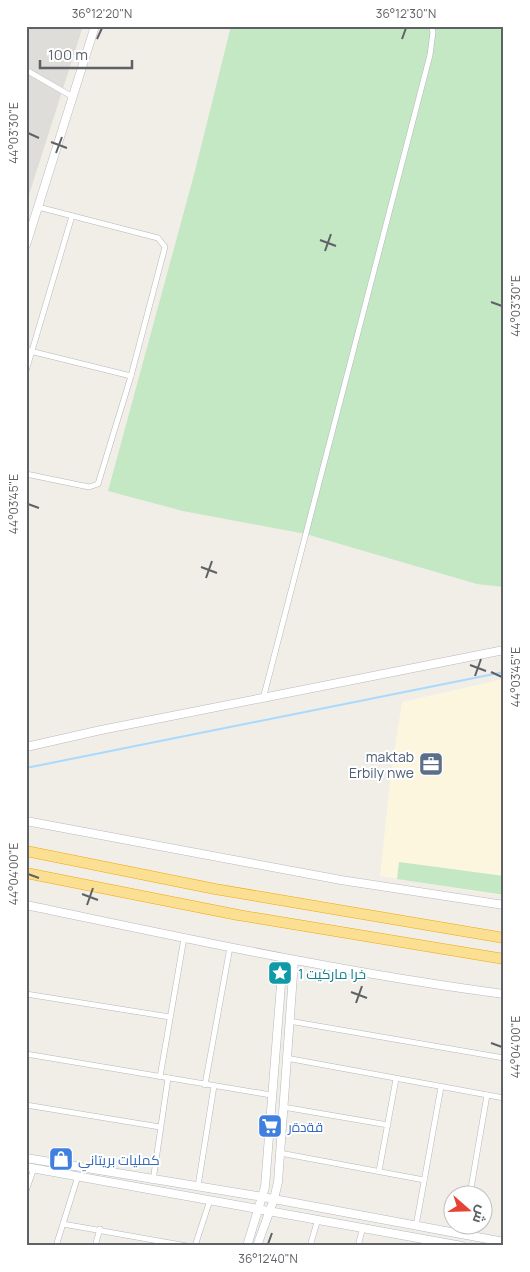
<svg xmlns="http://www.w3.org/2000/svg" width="530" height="1272" font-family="Manrope,Cairo,sans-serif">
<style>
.commercial{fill:#fdf6df}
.industrial{fill:#dfddd9}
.green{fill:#c4e7c4}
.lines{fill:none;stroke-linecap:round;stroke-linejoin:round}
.stream{stroke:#a9dafe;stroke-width:2}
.street-casing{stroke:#b4b7bb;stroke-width:6}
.secondary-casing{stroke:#b5b9be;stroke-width:9}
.highway-casing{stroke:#f3a604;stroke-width:11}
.street{stroke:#fff;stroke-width:5}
.secondary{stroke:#fff;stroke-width:8}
.highway{stroke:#fbe093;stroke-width:10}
.ticks{fill:none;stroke:#5e6267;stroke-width:2}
.labels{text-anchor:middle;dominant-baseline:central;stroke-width:4;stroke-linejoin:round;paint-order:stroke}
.service-label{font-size:14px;fill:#4e5e75;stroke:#fff;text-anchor:end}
.culture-label{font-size:14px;fill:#0d838f;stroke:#fff;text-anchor:start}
.shop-label{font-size:14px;fill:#366cbe;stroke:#fff;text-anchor:start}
.neatline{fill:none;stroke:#5e6267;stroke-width:2}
.ticks-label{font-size:12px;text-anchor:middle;fill:#5e6267}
</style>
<rect width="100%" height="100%" fill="#f0eee7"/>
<polygon class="commercial" points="504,679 504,896 380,876 391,774 402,702"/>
<polygon class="industrial" points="26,26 83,26 26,204"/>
<g class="green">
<polygon points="231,26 504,26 504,587 477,584 306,534 183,511 108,491 195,171"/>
<polygon points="399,862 504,876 504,895 397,879"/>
</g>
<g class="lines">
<polyline class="stream" points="26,768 504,672"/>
<defs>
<g id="street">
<polyline points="26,70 73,97"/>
<polyline points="26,350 131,376"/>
<polyline points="26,371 72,216"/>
<polyline points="26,474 89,487 98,484 131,376 165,247 158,238 38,207"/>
<polyline points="263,699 430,55 433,32 431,26"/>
<polyline points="26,994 170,1017"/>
<polyline points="289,1021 504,1058"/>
<polyline points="26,1054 271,1095"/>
<polyline points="286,1058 504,1098"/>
<polyline points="160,1077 184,938"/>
<polyline points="205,1085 230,947"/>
<polyline points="26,1105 160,1127"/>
<polyline points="283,1107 388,1125"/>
<polyline points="280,1153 424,1180"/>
<polyline points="379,1171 396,1079"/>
<polyline points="153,1181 168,1078"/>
<polyline points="198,1186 214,1086"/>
<polyline points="26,1191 34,1168"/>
<polyline points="470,1194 487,1095"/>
<polyline points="63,1224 187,1246"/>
<polyline points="416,1226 441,1087"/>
<polyline points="464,1234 465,1224"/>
<polyline points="56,1246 78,1176"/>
<polyline points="95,1246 100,1229"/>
<polyline points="195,1246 210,1200"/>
<polyline points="310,1246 318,1219"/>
<polyline points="358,1246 363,1227"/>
</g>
<g id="secondary">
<polyline points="26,245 95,26"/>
<polyline points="26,747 101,730 504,650"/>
<polyline points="26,821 341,880 504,905"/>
<path d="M26,905C185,938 343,973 504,994"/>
<polyline points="26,1158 263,1197 504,1242"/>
<polyline points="26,1167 462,1246"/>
<polyline points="247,1246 265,1187 283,959"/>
<polyline points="257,1246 274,1199 278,1182 294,961"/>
</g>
<g id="highway">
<polyline points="26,851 215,889 504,938"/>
<polyline points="26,873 238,915 504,959"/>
</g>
</defs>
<use href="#street" class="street-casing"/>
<use href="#secondary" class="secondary-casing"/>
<use href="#highway" class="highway-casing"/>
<use href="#street" class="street"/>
<use href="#secondary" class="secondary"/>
<use href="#highway" class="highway"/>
</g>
<path class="ticks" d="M97,39L102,28M402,39L406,28M28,133L39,138M51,142L67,148M56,153L62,137M320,240L336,246M325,251L331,234M491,302L502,306M28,504L39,508M201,567L217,573M206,578L212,561M470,665L486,671M491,672L502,677M475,676L481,659M28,874L39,878M82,894L98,900M87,905L93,888M351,992L367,998M356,1003L362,986M491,1043L502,1047M268,1244L272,1233"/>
<defs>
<symbol id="office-square" viewBox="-11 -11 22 22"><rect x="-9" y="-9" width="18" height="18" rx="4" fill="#5c6f8a" stroke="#fff"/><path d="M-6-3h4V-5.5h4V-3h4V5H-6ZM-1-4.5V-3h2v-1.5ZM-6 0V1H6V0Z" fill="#fff"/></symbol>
<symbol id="sight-square" viewBox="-11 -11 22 22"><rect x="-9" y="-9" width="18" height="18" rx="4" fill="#0f9aa8" stroke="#fff"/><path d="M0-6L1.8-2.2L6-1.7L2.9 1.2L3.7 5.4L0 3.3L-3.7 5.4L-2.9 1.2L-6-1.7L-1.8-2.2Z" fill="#fff"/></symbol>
<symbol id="supermarket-square" viewBox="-11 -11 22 22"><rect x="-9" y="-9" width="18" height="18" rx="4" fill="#3f7fe0" stroke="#fff"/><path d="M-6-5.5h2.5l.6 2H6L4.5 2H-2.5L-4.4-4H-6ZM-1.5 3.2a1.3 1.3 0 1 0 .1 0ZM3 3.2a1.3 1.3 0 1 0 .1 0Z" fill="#fff"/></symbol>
<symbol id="shop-square" viewBox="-11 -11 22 22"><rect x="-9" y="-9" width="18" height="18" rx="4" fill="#3f7fe0" stroke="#fff"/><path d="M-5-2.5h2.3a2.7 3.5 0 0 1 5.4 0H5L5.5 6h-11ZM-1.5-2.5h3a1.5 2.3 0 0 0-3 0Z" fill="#fff"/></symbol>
</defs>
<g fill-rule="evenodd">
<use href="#office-square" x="417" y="750" width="28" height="28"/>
<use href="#sight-square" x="266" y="959" width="28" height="28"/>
<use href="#supermarket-square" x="256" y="1112" width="28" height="28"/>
<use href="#shop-square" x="47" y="1145" width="28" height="28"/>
</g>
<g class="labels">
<g class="service-label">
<text x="414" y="756">maktab<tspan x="414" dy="16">Erbily nwe</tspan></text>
</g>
<g class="culture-label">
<text x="298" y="973">خرا ماركيت 1</text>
</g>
<g class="shop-label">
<text x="288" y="1126">قةدةر</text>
<text x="78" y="1159">كمليات بريتاني</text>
</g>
</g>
<rect width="530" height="1272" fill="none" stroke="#ffffff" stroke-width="55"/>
<g transform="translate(468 1210) rotate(110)"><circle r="24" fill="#ffffff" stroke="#bfc0c2"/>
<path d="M0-4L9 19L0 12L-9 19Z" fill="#e74236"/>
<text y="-8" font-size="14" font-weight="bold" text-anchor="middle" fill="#5e6267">ش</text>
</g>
<path d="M40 60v8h92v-8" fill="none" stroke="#5e6267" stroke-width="2.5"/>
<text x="48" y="60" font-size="15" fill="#5e6267" stroke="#ffffff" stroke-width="4" paint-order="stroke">100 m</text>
<rect x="28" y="28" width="474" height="1216" class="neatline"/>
<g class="ticks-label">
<text x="102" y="18">36°12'20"N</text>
<text x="406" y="18">36°12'30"N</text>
<text transform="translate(14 133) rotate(-90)" y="4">44°03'30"E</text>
<text transform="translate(516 306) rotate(-90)" y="4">44°03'30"E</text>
<text transform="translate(14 504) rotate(-90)" y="4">44°03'45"E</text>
<text transform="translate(516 677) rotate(-90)" y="4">44°03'45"E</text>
<text transform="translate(14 874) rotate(-90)" y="4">44°04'00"E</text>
<text transform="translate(516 1047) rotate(-90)" y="4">44°04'00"E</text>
<text x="268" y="1263">36°12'40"N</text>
</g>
</svg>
